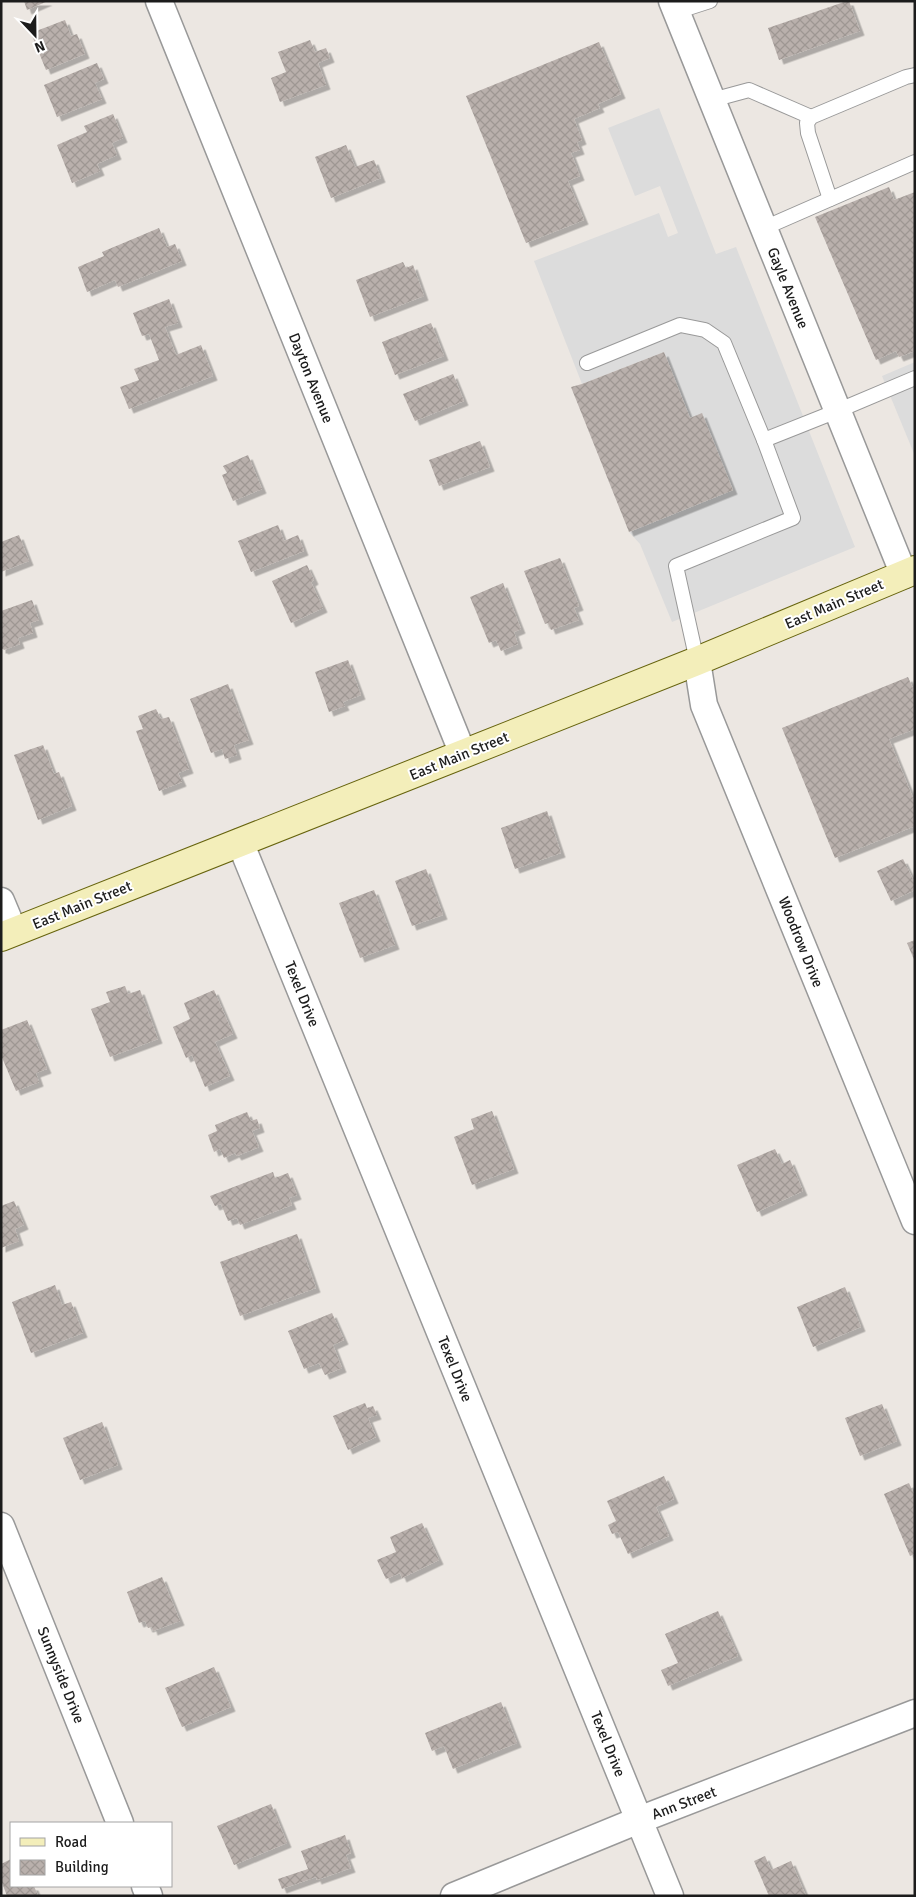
<svg xmlns="http://www.w3.org/2000/svg" width="916" height="1897" font-family="Signika,sans-serif">
<style>
.parking{fill:#dcdcdc}
.building{fill:url(#building-cross-hatch);filter:url(#shadow)}
.lines{fill:none;stroke-linecap:round;stroke-linejoin:round}
.lane-casing{stroke:#999;stroke-width:16}
.street-casing{stroke:#999;stroke-width:29}
.secondary-casing{stroke:#67640e;stroke-width:30}
.lane{stroke:#fff;stroke-width:14}
.street{stroke:#fff;stroke-width:26}
.secondary{stroke:#f3eeba;stroke-width:28}
.labels{text-anchor:middle;dominant-baseline:central;stroke-width:4;stroke-linejoin:round;paint-order:stroke}
.street-label{font-size:15px;fill:#1c1c1c;stroke:#fff}
</style>
<defs>
<pattern id="building-cross-hatch" width="8" height="8" patternUnits="userSpaceOnUse" patternTransform="scale(1.25)"><rect width="8" height="8" fill="#b9b0ac"/><path d="M0 0l8 8M0 8l8-8" fill="none" stroke="#9e9793"/></pattern>
<filter id="shadow"><feDropShadow dx="4.5" dy="4.5" stdDeviation="0" flood-color="#0004"/></filter>
</defs>
<rect width="100%" height="100%" fill="#ece7e2"/>
<g class="parking">
<polygon points="659,108 716,254 736,247 855,547 672,622 640,544 629,532 733,490 702,414 690,418 664,352 582,384 534,261 659,213 668,237 678,233 660,186 635,196 608,128"/>
<polygon points="915,362 915,456 882,376"/>
</g>
<g class="building">
<polygon points="24,1 48,1 27,10"/>
<polygon points="847,1 849,1 860,31 779,60 768,28"/>
<polygon points="65,20 71,36 77,34 85,54 46,70 31,33"/>
<polygon points="310,40 315,52 326,48 330,58 318,63 326,85 280,102 271,78 286,72 278,52"/>
<polygon points="599,42 621,94 598,104 600,108 574,119 582,140 577,142 580,150 571,153 580,176 568,181 584,220 526,243 466,96"/>
<polygon points="97,63 104,79 95,83 102,99 57,117 44,85"/>
<polygon points="113,114 123,138 112,143 117,155 97,164 100,171 72,183 57,145 87,132 84,126"/>
<polygon points="346,145 355,167 374,160 381,178 331,198 315,157"/>
<polygon points="889,187 894,200 915,192 915,351 899,357 896,351 876,360 815,217"/>
<polygon points="159,228 167,247 175,244 182,261 118,287 115,280 87,292 78,267 104,256 102,252"/>
<polygon points="403,262 406,268 413,265 424,296 370,317 356,280"/>
<polygon points="169,299 178,323 165,327 176,355 201,345 213,376 129,409 120,387 139,380 134,369 159,360 149,334 142,336 133,313"/>
<polygon points="431,323 444,356 395,375 382,342"/>
<polygon points="664,352 690,418 702,413 733,490 629,532 571,387 582,384"/>
<polygon points="453,374 464,401 415,421 403,394"/>
<polygon points="480,441 490,467 439,486 429,460"/>
<polygon points="248,455 262,489 233,501 222,475 227,473 223,466"/>
<polygon points="278,525 284,541 298,535 304,551 251,572 238,541"/>
<polygon points="19,535 29,561 1,572 1,542"/>
<polygon points="560,558 579,606 574,608 579,620 551,630 548,623 545,624 524,571"/>
<polygon points="307,565 314,580 311,582 323,608 291,623 272,581"/>
<polygon points="503,583 521,629 514,632 518,644 501,651 496,640 489,643 470,597"/>
<polygon points="32,600 39,620 30,623 33,633 18,638 20,644 4,650 3,649 1,649 1,611"/>
<polygon points="348,660 361,695 343,702 345,706 329,712 315,672"/>
<polygon points="908,677 915,693 915,729 889,739 915,803 915,826 835,858 782,728"/>
<polygon points="228,684 249,740 234,745 237,755 225,759 222,749 211,753 190,699"/>
<polygon points="156,709 161,719 169,717 189,769 178,773 182,782 159,791 136,731 143,729 138,716"/>
<polygon points="43,745 54,774 59,772 72,806 38,820 14,755"/>
<polygon points="547,811 561,853 515,869 501,828"/>
<polygon points="903,859 915,883 915,890 891,901 877,871"/>
<polygon points="426,869 443,915 412,926 395,881"/>
<polygon points="374,890 395,945 360,958 339,903"/>
<polygon points="915,940 915,962 907,943"/>
<polygon points="125,986 128,994 140,990 158,1039 110,1057 91,1009 110,1002 106,992"/>
<polygon points="214,990 233,1034 215,1042 230,1076 205,1087 192,1055 186,1058 173,1027 190,1019 184,1003"/>
<polygon points="27,1020 47,1069 36,1073 39,1082 16,1091 1,1055 1,1030"/>
<polygon points="492,1111 514,1169 472,1185 454,1137 474,1129 471,1119"/>
<polygon points="247,1112 251,1121 257,1119 260,1128 252,1131 259,1147 237,1156 235,1153 224,1158 220,1149 214,1152 208,1135 217,1131 215,1125"/>
<polygon points="775,1149 782,1164 790,1160 803,1191 757,1212 737,1165"/>
<polygon points="273,1172 275,1178 288,1173 297,1195 289,1198 292,1205 240,1225 237,1218 228,1221 221,1204 215,1206 210,1196"/>
<polygon points="14,1201 24,1225 15,1229 19,1241 1,1248 1,1206"/>
<polygon points="297,1234 316,1288 240,1316 220,1262"/>
<polygon points="55,1285 62,1305 71,1302 83,1333 31,1353 12,1302"/>
<polygon points="845,1287 861,1327 813,1347 797,1307"/>
<polygon points="332,1313 344,1340 333,1345 342,1368 325,1375 319,1363 304,1369 288,1331"/>
<polygon points="365,1403 367,1408 373,1406 377,1415 368,1418 376,1437 348,1450 333,1416"/>
<polygon points="882,1404 897,1441 860,1456 845,1418"/>
<polygon points="102,1422 118,1465 80,1480 63,1438"/>
<polygon points="664,1476 674,1499 656,1507 669,1536 628,1554 618,1532 612,1534 608,1525 616,1521 607,1501"/>
<polygon points="909,1483 915,1496 915,1554 910,1556 884,1494"/>
<polygon points="422,1523 439,1560 402,1578 400,1573 386,1579 377,1560 396,1552 390,1537"/>
<polygon points="162,1577 180,1621 153,1631 152,1627 148,1628 145,1621 139,1623 127,1592"/>
<polygon points="718,1611 738,1656 668,1686 661,1670 678,1663 665,1634"/>
<polygon points="214,1667 231,1707 182,1727 165,1688"/>
<polygon points="501,1702 517,1743 453,1769 444,1746 432,1751 425,1733"/>
<polygon points="271,1804 287,1843 234,1865 217,1826"/>
<polygon points="345,1835 351,1853 346,1855 351,1868 317,1880 316,1877 282,1889 278,1879 308,1869 301,1851"/>
<polygon points="765,1856 771,1870 791,1861 806,1896 769,1896 754,1861"/>
<polygon points="11,1859 11,1886 34,1886 38,1896 7,1896 1,1880 1,1864"/>
</g>
<g class="lines">
<defs>
<g id="lane">
<polyline points="676,12 710,1"/>
<polyline points="712,100 749,90 811,117"/>
<polyline points="830,199 808,133 807,123 811,117 906,77 915,75"/>
<polyline points="764,228 915,162"/>
<polyline points="587,363 680,325 705,330 724,343 764,440"/>
<polyline points="697,661 676,566 793,518 764,440 837,411 915,378"/>
</g>
<g id="street">
<polyline points="159,1 463,754"/>
<polyline points="672,1 904,575"/>
<polyline points="697,661 704,705 915,1221"/>
<polyline points="240,842 670,1896"/>
<polyline points="1,901 14,932"/>
<polyline points="1,1526 120,1823"/>
<polyline points="145,1886 149,1896"/>
<polyline points="454,1896 639,1820 915,1713"/>
</g>
<polyline id="secondary" points="1,937 463,754 697,661 915,570"/>
</defs>
<use href="#lane" class="lane-casing"/>
<use href="#street" class="street-casing"/>
<use href="#secondary" class="secondary-casing"/>
<use href="#lane" class="lane"/>
<use href="#street" class="street"/>
<use href="#secondary" class="secondary"/>
</g>
<g class="labels">
<g class="street-label">
<text transform="translate(788 288) rotate(68)">Gayle Avenue</text>
<text transform="translate(311 378) rotate(68)">Dayton Avenue</text>
<text transform="translate(834 604) rotate(-23)">East Main Street</text>
<text transform="translate(459 756) rotate(-22)">East Main Street</text>
<text transform="translate(82 905) rotate(-22)">East Main Street</text>
<text transform="translate(801 942) rotate(68)">Woodrow Drive</text>
<text transform="translate(302 994) rotate(68)">Texel Drive</text>
<text transform="translate(455 1369) rotate(68)">Texel Drive</text>
<text transform="translate(61 1675) rotate(68)">Sunnyside Drive</text>
<text transform="translate(608 1744) rotate(68)">Texel Drive</text>
<text transform="translate(684 1803) rotate(-21)">Ann Street</text>
</g>
</g>
<rect width="916" height="1897" fill="none" stroke="#1c1c1c" stroke-width="5"/>
<rect x="10" y="1822" width="162" height="65" fill="#ffffff" stroke="#a4a4a4"/>
<rect x="20" y="1838" width="25" height="8" fill="#f3eeba" stroke="#a4a4a4"/>
<text x="55" y="1847" font-size="15" fill="#1c1c1c">Road</text>
<rect x="20" y="1860" width="25" height="15" fill="url(#building-cross-hatch)" stroke="#a4a4a4"/>
<text x="55" y="1872" font-size="15" fill="#1c1c1c">Building</text>
<g transform="translate(35 35) rotate(158)" stroke="#ffffff" stroke-width="4" paint-order="stroke">
<path d="M0-4L9 19L0 12L-9 19Z" fill="#1c1c1c"/>
<text y="-8" font-size="14" font-weight="bold" text-anchor="middle" fill="#1c1c1c">N</text>
</g>
</svg>
